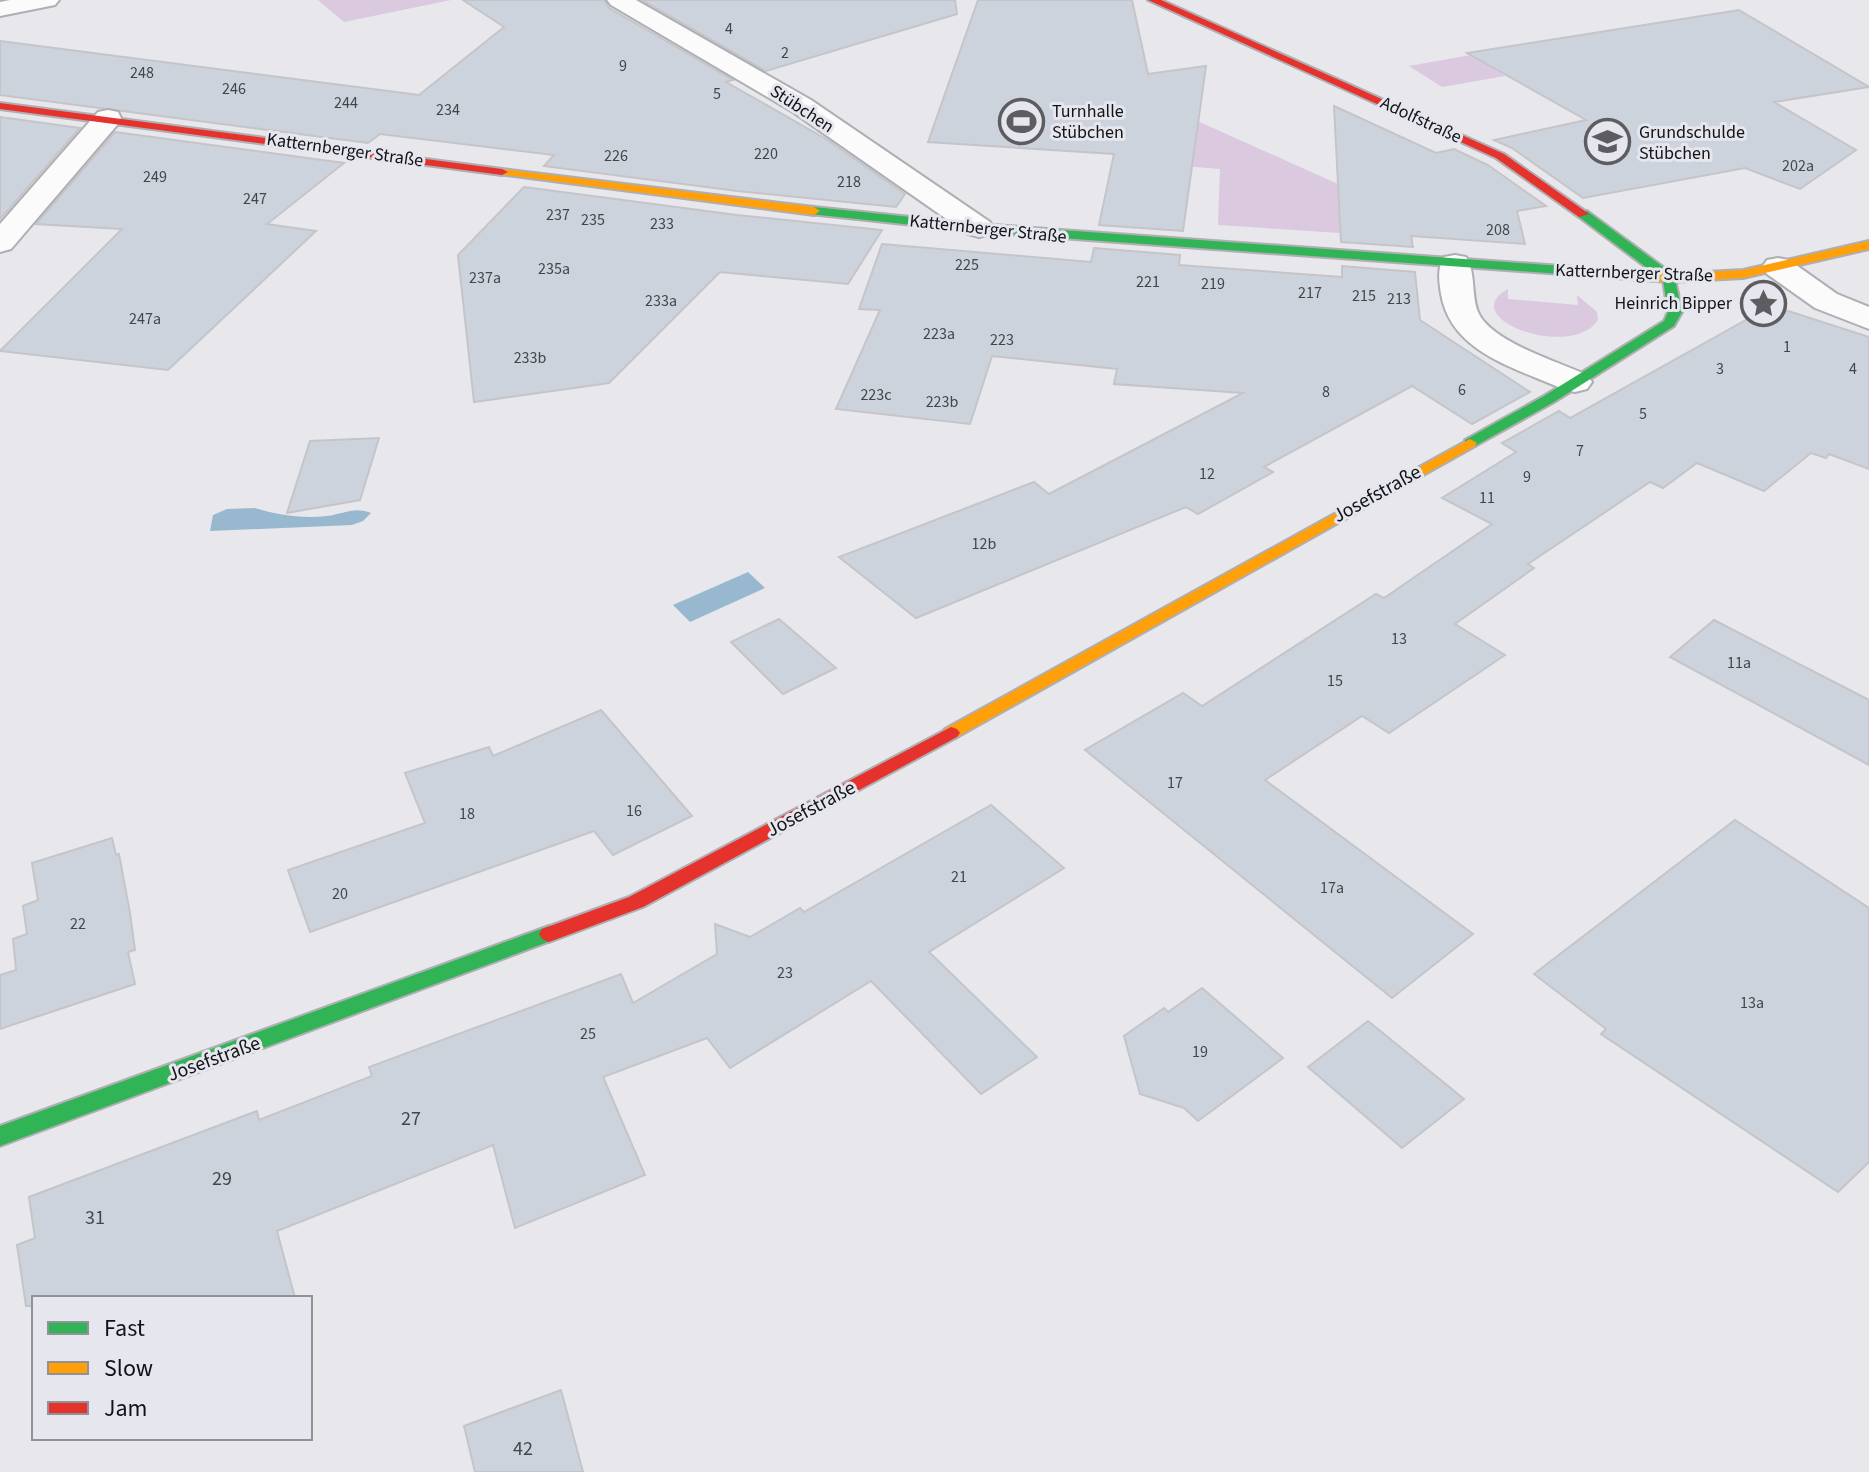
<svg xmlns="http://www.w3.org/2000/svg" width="1869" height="1472" font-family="'Source Sans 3',sans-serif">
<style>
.green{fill:#dac9df}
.water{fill:#98b8cf}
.building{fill:#cdd3dd;stroke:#c5c5c9;stroke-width:2}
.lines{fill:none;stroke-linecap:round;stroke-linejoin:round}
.street-casing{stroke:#afafb3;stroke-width:4}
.fast-casing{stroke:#afafb3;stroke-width:4}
.slow-casing{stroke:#afafb3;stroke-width:4}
.jam-casing{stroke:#afafb3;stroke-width:4}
.street{fill:#fbfbfc;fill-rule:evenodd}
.fast{fill:#30b455;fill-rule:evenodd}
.slow{fill:#ff9f0a;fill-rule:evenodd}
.jam{fill:#e5322d;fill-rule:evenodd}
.labels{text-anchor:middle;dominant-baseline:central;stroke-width:6;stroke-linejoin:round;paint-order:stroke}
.number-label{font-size:16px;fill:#44454a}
.far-street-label{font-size:18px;fill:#131316;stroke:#e5e6ee}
.far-poi-label{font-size:18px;fill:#131316;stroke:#e5e6ee;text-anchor:start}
.street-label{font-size:20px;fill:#131316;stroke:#e5e6ee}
.near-number-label{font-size:20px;fill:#44454a}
</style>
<rect width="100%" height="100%" fill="#e7e7ec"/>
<g class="green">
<polygon points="318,0 451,0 344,22"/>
<polygon points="1471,55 1505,76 1442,87 1409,66"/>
<polygon points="1135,93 1338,184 1340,233 1218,225 1220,169 1122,161"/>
<path d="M1508,289V299L1578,305L1577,295L1597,312L1598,320C1571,361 1454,318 1508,289Z"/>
</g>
<g class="water">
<path d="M255,508C278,515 302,519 327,516C343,514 355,506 371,513L363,521L352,525L210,531L213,515L227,509Z"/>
<polygon points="748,572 765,588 690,622 673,605"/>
</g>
<g class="building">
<polygon points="463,0 604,0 609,8 733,80 726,82 826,139 905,194 896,207 737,191 544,166 554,155 380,134 368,143 0,95 0,41 419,95 504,27"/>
<polygon points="642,0 955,0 957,14 766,71"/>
<polygon points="978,0 1132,0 1148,74 1206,66 1183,231 1099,225 1114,154 928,142"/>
<polygon points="1739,10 1869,87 1774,102 1856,150 1800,189 1745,168 1583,198 1512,148 1494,140 1586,120 1467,53"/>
<polygon points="1334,106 1436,153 1454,149 1488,165 1546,206 1517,211 1525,244 1411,236 1413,247 1341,242"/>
<polygon points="0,117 80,128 0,219"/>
<polygon points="115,132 344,163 267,224 316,231 168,370 0,351 122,229 36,224"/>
<polygon points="524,187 737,215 882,230 848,284 720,272 609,383 474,402 458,255"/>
<polygon points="882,244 1091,262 1094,248 1180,255 1179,265 1342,277 1342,266 1415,272 1420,320 1530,392 1472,424 1412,386 1264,467 1273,472 1198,514 1186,507 916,618 839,557 1034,482 1049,494 1243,393 1114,384 1117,369 992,356 970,424 836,409 880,310 859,309"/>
<polygon points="1785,310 1869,337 1869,469 1829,454 1826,458 1811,453 1764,491 1697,463 1663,488 1650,482 1528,564 1534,568 1455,624 1505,655 1389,733 1362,716 1265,780 1473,934 1392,998 1085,750 1183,693 1202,706 1376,594 1384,598 1492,524 1442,498 1516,452 1502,443 1559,411 1570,418 1762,311"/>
<polygon points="379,438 360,500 287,513 310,441"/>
<polygon points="779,619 836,668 783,694 731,642"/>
<polygon points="1714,620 1869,700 1869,765 1670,657"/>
<polygon points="601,710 692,816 613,855 594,831 310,932 288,870 425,823 405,773 489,747 493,756"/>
<polygon points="991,805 1064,868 929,952 1037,1057 981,1094 871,981 730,1068 707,1038 603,1077 645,1175 515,1228 493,1145 277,1231 295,1298 34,1298 34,1306 26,1306 17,1245 35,1238 29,1197 257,1111 259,1120 372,1076 369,1067 621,974 633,1003 717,954 715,924 750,937 800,908 804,912"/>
<polygon points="1735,820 1869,908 1869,1162 1838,1192 1601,1034 1606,1029 1534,974"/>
<polygon points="112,838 116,855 119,854 130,913 135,950 128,952 135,984 0,1029 0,975 16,970 13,939 27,934 23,906 38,900 32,863"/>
<polygon points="1202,988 1283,1058 1198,1121 1184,1108 1140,1094 1124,1036 1164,1008 1168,1012"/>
<polygon points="1368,1021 1464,1099 1402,1148 1308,1067"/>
<polygon points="561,1390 583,1472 475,1472 464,1426"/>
</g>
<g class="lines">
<defs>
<g id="street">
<polygon points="10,0 59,0 55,5 0,16 0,2"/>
<polygon points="607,0 636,0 811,100 990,222 994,228 990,234 979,237 968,234 793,112 611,5"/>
<polygon points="108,110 118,112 121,118 118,124 11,249 0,252 0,224 98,112"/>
<path d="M1455,255L1466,257C1476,272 1471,295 1478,312C1491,342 1559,362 1587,375L1592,382L1587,389L1575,392L1563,389C1516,368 1451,353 1441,294C1439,281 1437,268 1444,257Z"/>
<polygon points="1778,258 1789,260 1837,294 1869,307 1869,329 1815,308 1767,274 1762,267 1767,260"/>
</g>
<g id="fast">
<polygon points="814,207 979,224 1575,267 1581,271 1575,275 979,232 810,214 808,211"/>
<polygon points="1579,211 1587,211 1674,275 1682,312 1674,326 1554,402 1475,446 1465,446 1465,440 1544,396 1664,321 1668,312 1663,280 1579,217"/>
<polygon points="549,926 556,929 559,934 556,939 0,1146 0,1126"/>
</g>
<g id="slow">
<polygon points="502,169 814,207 820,211 814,215 498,174 496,172"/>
<polygon points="1869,241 1869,249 1743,278 1669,282 1575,275 1569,271 1575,267 1669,274 1743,270"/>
<polygon points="1470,439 1477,443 1475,446 957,737 951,739 942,733 945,729"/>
</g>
<g id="jam">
<polygon points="1148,0 1161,0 1504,154 1589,214 1579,217 1496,158"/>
<polygon points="0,103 502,169 508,172 502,175 0,109"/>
<polygon points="951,727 957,729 960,733 957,737 643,907 549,942 542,939 539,934 542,929 629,897"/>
</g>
</defs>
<use href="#street" class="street-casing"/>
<use href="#fast" class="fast-casing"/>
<use href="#slow" class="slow-casing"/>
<use href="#jam" class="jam-casing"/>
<use href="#street" class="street"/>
<use href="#fast" class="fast"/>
<use href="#slow" class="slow"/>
<use href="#jam" class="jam"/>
</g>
<defs>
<symbol id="stadium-ring" viewBox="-11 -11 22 22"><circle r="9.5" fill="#e5e6ee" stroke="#5d5d61" stroke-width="1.5"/><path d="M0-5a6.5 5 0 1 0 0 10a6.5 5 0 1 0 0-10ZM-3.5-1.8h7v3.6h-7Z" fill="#5d5d61"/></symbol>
<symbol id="school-ring" viewBox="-11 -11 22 22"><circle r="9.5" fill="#e5e6ee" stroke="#5d5d61" stroke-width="1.5"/><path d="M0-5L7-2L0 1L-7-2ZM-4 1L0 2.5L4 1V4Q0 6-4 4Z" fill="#5d5d61"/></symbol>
<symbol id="sight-ring" viewBox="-11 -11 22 22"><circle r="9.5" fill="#e5e6ee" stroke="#5d5d61" stroke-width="1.5"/><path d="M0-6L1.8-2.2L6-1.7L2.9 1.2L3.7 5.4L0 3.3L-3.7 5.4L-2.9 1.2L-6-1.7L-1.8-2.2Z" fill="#5d5d61"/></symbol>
</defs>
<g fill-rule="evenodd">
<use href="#stadium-ring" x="996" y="96" width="51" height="51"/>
<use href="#school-ring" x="1582" y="116" width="51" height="51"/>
<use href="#sight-ring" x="1738" y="278" width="51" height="51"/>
</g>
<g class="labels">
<g class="number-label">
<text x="729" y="29">4</text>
<text x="785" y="53">2</text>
<text x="623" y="66">9</text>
<text x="142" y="73">248</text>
<text x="234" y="89">246</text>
<text x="717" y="94">5</text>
<text x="346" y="103">244</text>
<text x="448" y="110">234</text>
<text x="766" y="154">220</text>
<text x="616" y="156">226</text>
<text x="1798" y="166">202a</text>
<text x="155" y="177">249</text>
<text x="849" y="182">218</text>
<text x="255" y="199">247</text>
<text x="558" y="215">237</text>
<text x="593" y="220">235</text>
<text x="662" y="224">233</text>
<text x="1498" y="230">208</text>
<text x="967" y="265">225</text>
<text x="554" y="269">235a</text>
<text x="485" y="278">237a</text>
<text x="1148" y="282">221</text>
<text x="1213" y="284">219</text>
<text x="1310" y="293">217</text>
<text x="1364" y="296">215</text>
<text x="1399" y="299">213</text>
<text x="661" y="301">233a</text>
<text x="145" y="319">247a</text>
<text x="939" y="334">223a</text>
<text x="1002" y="340">223</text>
<text x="1787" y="347">1</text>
<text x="530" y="358">233b</text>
<text x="1720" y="369">3</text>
<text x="1853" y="369">4</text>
<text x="1462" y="390">6</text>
<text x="1326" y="392">8</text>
<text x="876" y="395">223c</text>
<text x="942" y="402">223b</text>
<text x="1643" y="414">5</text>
<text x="1580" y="451">7</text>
<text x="1207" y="474">12</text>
<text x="1527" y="477">9</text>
<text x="1487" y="498">11</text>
<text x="984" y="544">12b</text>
<text x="1399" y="639">13</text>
<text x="1739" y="663">11a</text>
<text x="1335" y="681">15</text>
<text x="1175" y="783">17</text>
<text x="634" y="811">16</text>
<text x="467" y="814">18</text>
<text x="959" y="877">21</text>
<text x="1332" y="888">17a</text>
<text x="340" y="894">20</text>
<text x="78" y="924">22</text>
<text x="785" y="973">23</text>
<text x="1752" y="1003">13a</text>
<text x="588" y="1034">25</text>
<text x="1200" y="1052">19</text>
</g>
<g class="far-street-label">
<text transform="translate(802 109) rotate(33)">Stübchen</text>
<text transform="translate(1421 120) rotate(25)">Adolfstraße</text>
<text transform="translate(345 150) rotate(8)">Katternberger Straße</text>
<text transform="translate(988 229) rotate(6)">Katternberger Straße</text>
<text transform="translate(1634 273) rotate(2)">Katternberger Straße</text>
</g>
<g class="far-poi-label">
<text x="1052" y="111">Turnhalle<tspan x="1052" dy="21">Stübchen</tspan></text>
<text x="1639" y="132">Grundschulde<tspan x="1639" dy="21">Stübchen</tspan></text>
<text x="1732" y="303" text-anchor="end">Heinrich Bipper</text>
</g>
<g class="street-label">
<text transform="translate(1377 494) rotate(-29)">Josefstraße</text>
<text transform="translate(811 809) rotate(-28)">Josefstraße</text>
<text transform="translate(214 1059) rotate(-20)">Josefstraße</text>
</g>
<g class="near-number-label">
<text x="411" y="1119">27</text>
<text x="222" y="1179">29</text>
<text x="95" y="1218">31</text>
<text x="523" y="1449">42</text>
</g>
</g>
<rect x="32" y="1296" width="280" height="144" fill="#e5e6ee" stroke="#919298" stroke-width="2"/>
<rect x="48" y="1322" width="40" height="12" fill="#30b455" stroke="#919298" stroke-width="2"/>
<text x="104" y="1336" font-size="24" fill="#131316">Fast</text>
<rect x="48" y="1362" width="40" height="12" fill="#ff9f0a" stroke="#919298" stroke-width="2"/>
<text x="104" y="1376" font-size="24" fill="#131316">Slow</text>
<rect x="48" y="1402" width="40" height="12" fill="#e5322d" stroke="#919298" stroke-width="2"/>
<text x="104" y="1416" font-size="24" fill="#131316">Jam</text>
</svg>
